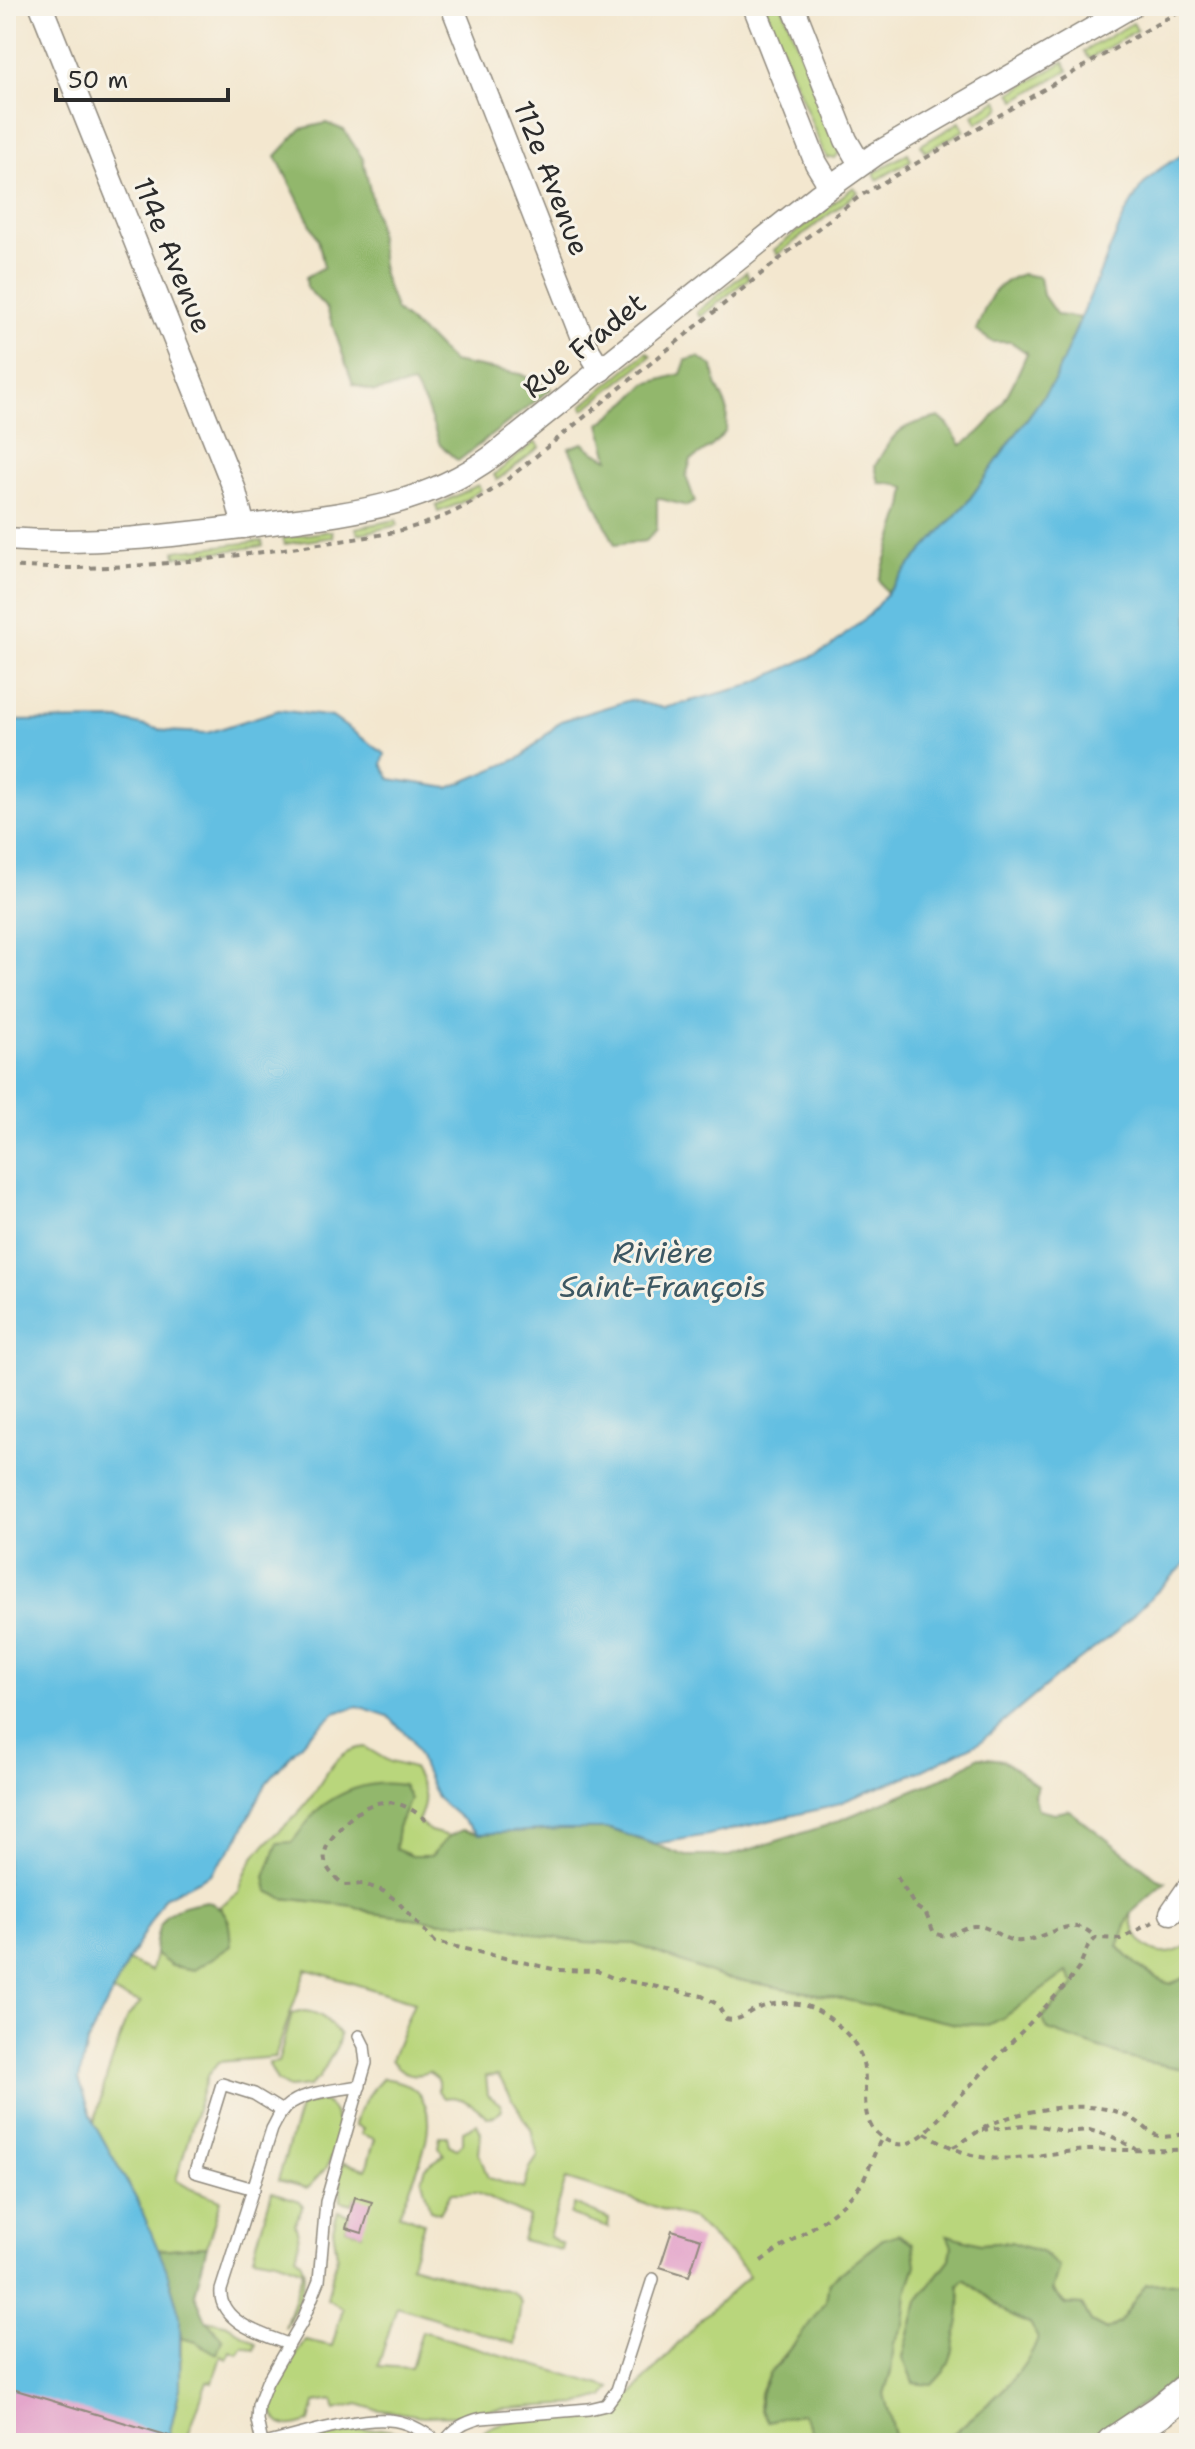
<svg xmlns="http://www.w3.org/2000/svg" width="1195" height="2449" font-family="'Shantell Sans',sans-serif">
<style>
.green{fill:#b9d67c;stroke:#728054;stroke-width:2}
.forest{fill:#92b76c;stroke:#5e714c;stroke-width:2}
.water{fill:#64bfe2;stroke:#487586;stroke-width:2}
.building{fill:#e4a6cb}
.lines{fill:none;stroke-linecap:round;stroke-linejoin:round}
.lane-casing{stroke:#8f897d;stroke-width:14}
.street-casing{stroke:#8f897d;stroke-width:25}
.secondary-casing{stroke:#8f897d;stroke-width:35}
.path{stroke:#8f897d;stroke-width:4;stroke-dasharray:6 6;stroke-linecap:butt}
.lane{stroke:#fff;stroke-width:11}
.street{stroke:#fff;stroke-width:22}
.secondary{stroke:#fff;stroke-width:32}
.labels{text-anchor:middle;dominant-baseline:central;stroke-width:6;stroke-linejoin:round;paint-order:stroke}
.street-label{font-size:28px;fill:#2b2b2b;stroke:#f7f3e8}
.water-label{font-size:30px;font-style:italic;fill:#3c5762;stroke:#f7f3e8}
</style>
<rect width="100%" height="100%" fill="#f7f3e8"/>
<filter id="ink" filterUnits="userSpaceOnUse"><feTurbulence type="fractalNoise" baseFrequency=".0125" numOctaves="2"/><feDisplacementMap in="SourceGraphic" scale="16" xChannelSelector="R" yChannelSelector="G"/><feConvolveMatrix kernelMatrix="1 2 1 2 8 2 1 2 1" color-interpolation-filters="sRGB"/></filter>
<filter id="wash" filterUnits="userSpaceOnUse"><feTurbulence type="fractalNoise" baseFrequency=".006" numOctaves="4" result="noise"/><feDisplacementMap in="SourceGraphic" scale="32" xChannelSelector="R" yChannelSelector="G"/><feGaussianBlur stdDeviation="1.8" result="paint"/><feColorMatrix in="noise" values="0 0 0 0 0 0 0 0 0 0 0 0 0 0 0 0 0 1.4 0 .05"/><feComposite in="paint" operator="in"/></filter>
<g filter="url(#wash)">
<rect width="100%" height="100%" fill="#f3e7cf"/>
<g class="green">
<polygon points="765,6 782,6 839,149 839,153 835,158 828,158 823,151"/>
<polygon points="1133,23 1137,30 1089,59 1084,51"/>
<polygon points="1064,62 1068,70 1016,100 1011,93"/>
<polygon points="998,100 1001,108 977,123 973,115"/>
<polygon points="960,122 964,130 925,152 921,145"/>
<polygon points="908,153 911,160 877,180 874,173"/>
<polygon points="854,187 858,192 777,255 774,250"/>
<polygon points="746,272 749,278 700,317 697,312"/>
<polygon points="647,352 651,356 584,410 582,406"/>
<polygon points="535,442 540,447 497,480 494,475"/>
<polygon points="478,485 481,490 458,504 438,512 436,506"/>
<polygon points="396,520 398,525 358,534 356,528"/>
<polygon points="332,531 333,537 284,544 283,538"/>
<polygon points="262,541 263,546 176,557 175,551"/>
<path d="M365,1747L390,1762L413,1768C425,1790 429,1797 418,1821L430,1831L449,1836L431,1856H412L395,1850L398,1827L410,1799L323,1805L292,1842L282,1898L354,1906L372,1913L443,1922H489L544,1936L586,1942L634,1944L721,1977L987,2025L1003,2018L1067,1972L1075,1985L1042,2017L1132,2059L1189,2070V2282L1146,2284L1119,2323L1106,2330L1091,2322L1082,2305L1065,2304L1011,2242L980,2244L948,2235L952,2246L950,2259L918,2301L903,2357L913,2383L945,2370C954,2344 964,2312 959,2285L964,2279L1011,2315L1030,2324L1038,2338C1022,2383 977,2411 943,2443H897L884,2394L891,2371L894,2343L904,2325L907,2292L916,2265L883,2239L829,2282C828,2287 828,2295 826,2300C816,2330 749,2378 760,2410C762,2414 765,2417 768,2420L802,2413L817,2443H476C490,2402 587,2433 618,2403C621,2400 622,2396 625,2393L631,2395L701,2319L749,2276L743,2267L693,2219L566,2179L549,2237L562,2244L561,2250L522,2240L529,2217L477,2193H451L440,2213L430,2210L422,2180L426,2167L444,2155L438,2147L440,2136H447L449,2145L457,2149L463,2143V2131L477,2124L481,2133L479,2153L488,2178L524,2189L530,2168L538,2156L531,2129L498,2075L486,2076L488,2095L500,2104L502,2110L496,2116L487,2117C476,2106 460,2094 444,2098L438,2091V2079L429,2072C414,2078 401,2073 391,2060L414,2002L306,1969L275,2057L218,2062L207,2076L176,2180L191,2189L221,2200L207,2246L158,2250L139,2204L94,2123L107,2076L127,2017L141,2003L112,1993L128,1961L151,1971L155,1954L172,1966L229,1921L220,1906L239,1893C250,1845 277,1839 305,1805C325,1782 331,1750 365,1747Z"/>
<path d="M1131,1913C1133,1946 1160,1966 1189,1944V1976L1170,1984C1149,1976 1133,1964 1118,1946Z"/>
<path d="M304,2011C321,2012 329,2022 340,2035L337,2046L319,2078L309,2086L289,2088L277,2081L268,2063L278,2062L292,2014Z"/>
<path d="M383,2078C462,2088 417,2169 399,2214L424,2223L410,2265L495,2289C508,2289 514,2291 521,2302L515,2344L397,2306L378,2366L411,2368L422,2331L611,2388L604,2397L579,2404L491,2409L462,2415L422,2416L374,2409L358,2404L335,2410L334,2400L315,2403L310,2422C289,2429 277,2430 271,2406L290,2363L305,2340L332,2346L343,2308L327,2299L337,2255L333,2229L338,2211L349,2215L346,2228L362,2233L355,2197L353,2204L341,2201L340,2175L343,2163L366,2169L375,2139L361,2134L363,2128L355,2125C358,2108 371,2090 383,2078Z"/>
<path d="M322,2101C344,2113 341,2145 328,2164C323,2173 314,2181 307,2188L278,2180L300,2108L306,2104Z"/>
<path d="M272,2192L300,2201L303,2206L295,2224C300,2237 300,2243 296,2256C315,2274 295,2308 285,2328L303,2270L276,2260L253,2256Z"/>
<polygon points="574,2204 609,2219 608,2228 570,2215"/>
<polygon points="206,2320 229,2325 256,2344 254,2350 243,2346 238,2354 230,2351 227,2359 221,2356 213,2382 207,2381 186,2441 169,2436 180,2388 181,2338 196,2341 222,2339"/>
<polygon points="380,2429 402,2433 423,2443 300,2443 354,2431"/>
</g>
<g class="forest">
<polygon points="326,123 344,130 363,159 377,222 383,275 396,311 433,342 452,362 520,374 551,389 458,461 440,445 426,406 413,384 374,392 353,384 327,309 307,288 306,277 324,267 318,239 276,156 301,129"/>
<path d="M1022,274L1040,277L1043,295L1057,315L1081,318L1054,381L966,504L887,593L879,580L903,507L906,488L896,484L879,483L875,466C896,430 897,427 939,417L948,425L961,445C994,428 1013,386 1027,353L1011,342H992L976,330C988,302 991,285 1022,274Z"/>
<polygon points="698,357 713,366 716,384 727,408 726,431 712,446 691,460 686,476 695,502 687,506 657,498 657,529 646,541 615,545 569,448 583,443 593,451 609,459 600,424 629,401 646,384 681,374 686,360"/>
<path d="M979,1757L1003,1760L1038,1786L1034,1795L1038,1809L1055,1813L1069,1810L1158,1879L1166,1882L1131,1913L1118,1946C1133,1964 1149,1976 1170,1984L1189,1976V2070L1132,2059L1048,2030L1042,2018L1075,1985L1067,1972L1003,2018L987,2025L956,2024L828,1996L721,1977L634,1944L586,1942L544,1936L489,1922H443L372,1913L354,1906L282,1898L268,1891L265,1877L278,1843L292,1842C302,1830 312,1813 325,1804C348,1788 375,1780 403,1785L410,1799L398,1827L395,1849L412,1856H431L449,1836L462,1830L480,1834L560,1829H610L686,1856H729L828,1825L952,1774Z"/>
<path d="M207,1901C231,1911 229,1922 231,1946L194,1970L172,1966L155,1954C156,1914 169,1907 207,1901Z"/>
<polygon points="898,2234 913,2243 916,2265 907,2292 904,2325 894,2343 891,2371 884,2394 897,2443 817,2443 802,2413 768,2421 760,2410 760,2396 769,2374 784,2358 826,2301 829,2282 883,2239"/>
<path d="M947,2235L980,2244L1011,2242L1043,2253L1059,2267L1052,2291L1065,2304L1082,2305L1091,2322L1106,2330L1119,2323L1146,2284L1189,2282V2368L1154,2397L1082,2443H943C977,2411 1022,2383 1038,2338L1030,2324L1011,2316L965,2279L959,2285C963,2306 956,2352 945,2370C942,2375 936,2380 932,2385L913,2383L903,2357L918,2301L950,2259L952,2246Z"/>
<path d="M207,2246L195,2294L206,2320L222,2339L217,2354L196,2342L181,2338C180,2307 170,2278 158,2250Z"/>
</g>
<polygon class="water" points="1182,155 1189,159 1189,1560 1116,1632 1057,1677 980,1742 923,1770 829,1807 708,1835 654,1844 610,1829 560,1829 479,1834 437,1798 411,1739 388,1716 358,1706 335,1713 308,1736 267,1782 236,1842 211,1874 164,1898 128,1961 87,2043 79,2080 94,2123 139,2204 166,2268 180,2316 180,2388 167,2443 6,2443 6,721 120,720 166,731 207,733 279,710 332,717 385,754 382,764 390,779 449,788 522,757 561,721 630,700 664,708 747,686 828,649 870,614 910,565 966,504 1054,381 1124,216 1141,187 1158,170"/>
<g id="blocks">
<g class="building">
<polygon points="355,2197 372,2202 362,2233 346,2228"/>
<polygon points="672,2230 701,2239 689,2276 660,2267"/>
<polygon points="6,2387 176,2438 175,2443 6,2443"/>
</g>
</g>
</g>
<g filter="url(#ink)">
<use href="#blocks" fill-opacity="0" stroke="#8f897d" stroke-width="2"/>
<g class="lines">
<defs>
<g id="lane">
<polyline points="254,2189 195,2172 222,2084 254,2094 282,2111"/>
<path d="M288,2344C264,2335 218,2322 221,2290L272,2129C277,2120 281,2109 291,2103C309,2091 338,2090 360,2086"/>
<polyline points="262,2443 257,2420 258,2405 267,2382 302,2322 319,2281 326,2202 366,2063 364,2046 359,2036"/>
<path d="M268,2443C303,2435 354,2417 389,2420C407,2421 425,2432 439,2443"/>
<path d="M444,2443C454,2428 465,2422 482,2418L589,2409L606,2405L617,2390L653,2279"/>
</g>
<g id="street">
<polyline points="41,6 234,488 244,527"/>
<polyline points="452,6 584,343 601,370"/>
<polyline points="754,6 816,163 830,186"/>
<polyline points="793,6 846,140 860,164"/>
<path d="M6,539C90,545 173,536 256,525C343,514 421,509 494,455L817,196L876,154L1132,6"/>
<polyline points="1171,1913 1189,1887"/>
</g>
<polyline id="secondary" points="1113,2443 1161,2411 1189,2388"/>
</defs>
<use href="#lane" class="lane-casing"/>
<use href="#street" class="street-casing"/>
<use href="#secondary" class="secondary-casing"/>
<g class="path">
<path d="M6,566C103,573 201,561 298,547C342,540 386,537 429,522C457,512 480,499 504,482L798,244L860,196L1188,6"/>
<path d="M426,1820C390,1790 364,1800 336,1833C329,1841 323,1850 325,1861C327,1871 336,1878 344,1885L364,1884L383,1891L397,1901L435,1942L557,1970L597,1971L613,1978L702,1996L717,2004L726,2019C738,2022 744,2015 754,2010C772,2002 796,2000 814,2009C833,2018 854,2037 861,2056C872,2085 853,2122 886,2140C902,2149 912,2143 925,2133L1066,1985L1079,1968L1088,1946L1096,1938L1120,1939L1153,1922"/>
<path d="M897,1877L915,1906L926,1914L934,1933C953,1941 956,1927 974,1926C992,1925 1004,1943 1021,1941C1047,1939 1073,1912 1096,1938"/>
<polyline points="982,2130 1024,2125 1040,2126 1067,2132 1089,2130 1111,2136 1136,2149"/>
<path d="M925,2133C941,2142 958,2152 976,2156C1008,2164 1055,2151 1089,2150C1122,2149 1155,2152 1189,2149"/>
<path d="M953,2147C964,2142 973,2134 984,2128C1016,2109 1089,2099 1123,2114C1156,2128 1146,2145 1189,2132"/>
<path d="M761,2261C792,2239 840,2215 861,2184C870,2170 873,2153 882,2138"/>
</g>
<use href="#lane" class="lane"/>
<use href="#street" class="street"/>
<use href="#secondary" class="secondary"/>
</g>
</g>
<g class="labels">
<g class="street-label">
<text transform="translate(552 178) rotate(69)">112e Avenue</text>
<text transform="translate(173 255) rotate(68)">114e Avenue</text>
<text transform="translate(584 345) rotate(-39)">Rue Fradet</text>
</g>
<g class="water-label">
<text x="663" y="1252">Rivière<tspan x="663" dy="34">Saint-François</tspan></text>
</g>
</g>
<rect width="1195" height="2449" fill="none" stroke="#f7f3e8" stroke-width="32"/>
<path d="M56 88v12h172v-12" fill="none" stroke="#2b2b2b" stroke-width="4"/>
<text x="68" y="88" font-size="24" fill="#2b2b2b" stroke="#f7f3e8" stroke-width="6" paint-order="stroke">50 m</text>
</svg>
